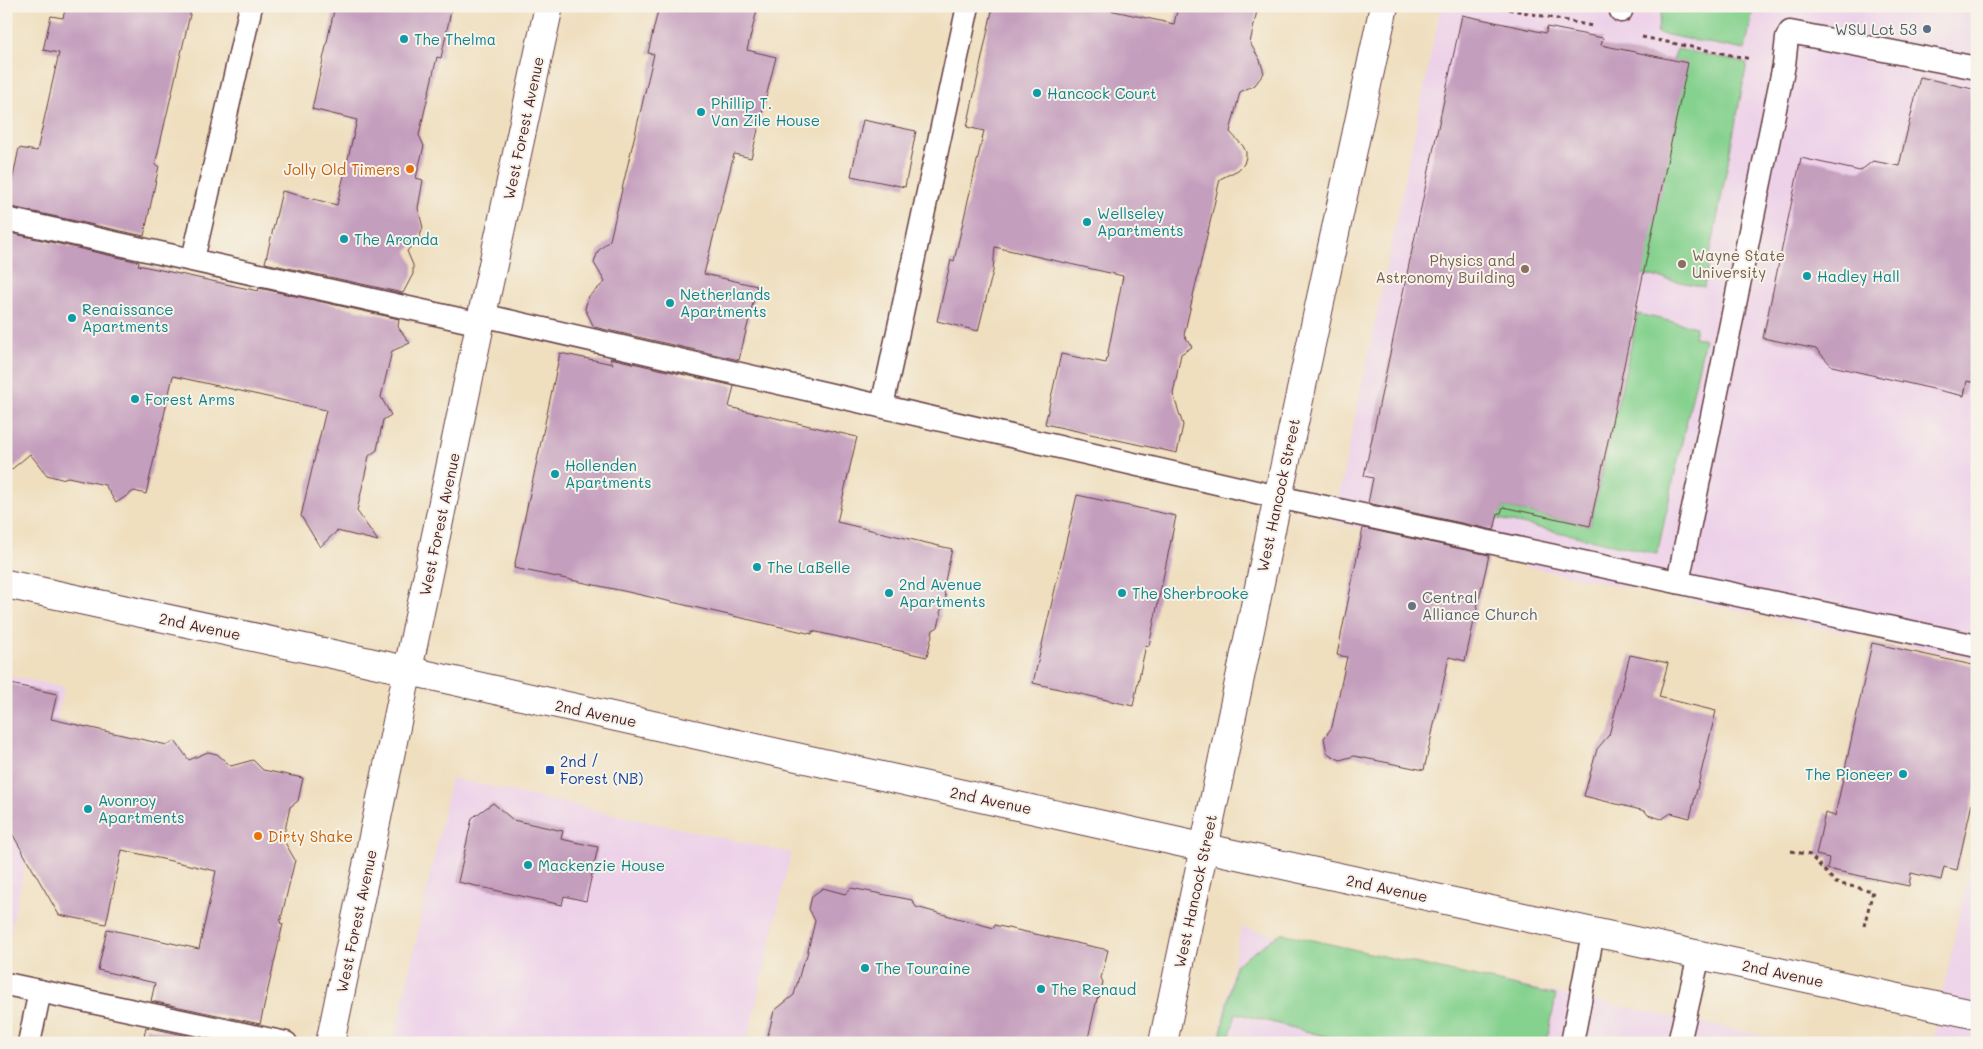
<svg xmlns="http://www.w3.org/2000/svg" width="1983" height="1049" font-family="Mali,sans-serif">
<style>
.built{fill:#edd1e9}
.green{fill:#85d18e;stroke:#68785c}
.building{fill:#c49ebd}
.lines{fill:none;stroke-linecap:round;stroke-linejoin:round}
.service-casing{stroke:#633c41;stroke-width:25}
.minor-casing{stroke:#633c41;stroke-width:30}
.tertiary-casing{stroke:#633c41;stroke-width:30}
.path{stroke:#633c41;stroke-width:3;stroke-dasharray:4 4;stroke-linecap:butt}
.service{stroke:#fff;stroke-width:22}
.minor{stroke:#fff;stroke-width:28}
.tertiary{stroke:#fff;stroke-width:28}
.service-dot{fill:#5c6f8a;stroke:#f7f3e8;stroke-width:2}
.culture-dot{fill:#0f9aa8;stroke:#f7f3e8;stroke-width:2}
.food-dot{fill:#e8710a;stroke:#f7f3e8;stroke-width:2}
.education-dot{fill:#8d6e63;stroke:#f7f3e8;stroke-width:2}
.worship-dot{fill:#6b7280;stroke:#f7f3e8;stroke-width:2}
.transit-dot{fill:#1a4fb4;stroke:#f7f3e8;stroke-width:2}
.labels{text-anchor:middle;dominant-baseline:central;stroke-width:4;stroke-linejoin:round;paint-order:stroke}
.service-label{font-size:15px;fill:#4e5e75;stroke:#f7f3e8;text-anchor:end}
.culture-label{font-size:15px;fill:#0d838f;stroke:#f7f3e8;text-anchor:start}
.street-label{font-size:15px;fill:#4a1f2b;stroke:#f7f3e8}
.food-label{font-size:15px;fill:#c56008;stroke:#f7f3e8;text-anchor:end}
.education-label{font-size:15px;fill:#785e54;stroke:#f7f3e8;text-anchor:start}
.worship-label{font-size:15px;fill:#5b616d;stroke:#f7f3e8;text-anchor:start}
.transit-label{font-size:15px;fill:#164399;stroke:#f7f3e8;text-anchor:start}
</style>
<rect width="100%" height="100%" fill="#f7f3e8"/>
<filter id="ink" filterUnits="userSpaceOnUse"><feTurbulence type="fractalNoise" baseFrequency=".02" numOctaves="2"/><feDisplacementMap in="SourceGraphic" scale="10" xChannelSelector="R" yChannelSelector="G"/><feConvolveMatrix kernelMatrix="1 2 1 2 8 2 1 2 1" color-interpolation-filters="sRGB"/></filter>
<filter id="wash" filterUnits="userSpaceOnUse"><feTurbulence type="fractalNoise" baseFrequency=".0096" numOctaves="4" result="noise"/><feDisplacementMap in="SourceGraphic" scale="20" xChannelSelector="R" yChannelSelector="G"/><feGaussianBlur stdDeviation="1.12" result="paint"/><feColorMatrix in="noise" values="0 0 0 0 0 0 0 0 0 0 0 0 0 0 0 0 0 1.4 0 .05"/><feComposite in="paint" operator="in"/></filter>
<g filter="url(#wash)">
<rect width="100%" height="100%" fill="#efdfbf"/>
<g class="built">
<polygon points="1441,6 1977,6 1977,660 1490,559 1333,522"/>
<polygon points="6,675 64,687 6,953"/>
<polygon points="451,778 791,853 747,1043 394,1043"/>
<polygon points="1977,832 1977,1043 1932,1043"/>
<polygon points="1241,928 1799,1043 1217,1043"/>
</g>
<g class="green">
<polygon points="1663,6 1754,6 1745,50 1657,33"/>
<polygon points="1677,49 1747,63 1704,287 1642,274 1673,60"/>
<polygon points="1638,314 1696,327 1694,337 1705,339 1657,554 1449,508 1450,502 1501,513 1503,507 1590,526"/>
<polygon points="1281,933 1556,995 1547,1043 1351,1043 1236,1013 1228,1043 1219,1043 1235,965"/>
</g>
<g id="blocks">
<g class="building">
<polygon points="66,6 192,6 155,165 159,166 144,236 7,206 19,148 37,151 59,53 43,50 51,16 63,18"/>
<polygon points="335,6 452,6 441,58 437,57 419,135 424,146 416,178 423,180 418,208 423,228 419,238 407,251 413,265 413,274 403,293 265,263 282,191 337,205 357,120 312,109"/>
<polygon points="659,6 758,6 747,50 776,57 751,158 734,154 704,274 757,286 739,360 594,327 585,309 588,297 605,282 594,263 598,251 610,240 654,54 648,53"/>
<polygon points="993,6 1091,6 1174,24 1178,6 1258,6 1250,43 1260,60 1264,73 1255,85 1240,92 1230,132 1243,146 1246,152 1246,157 1244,164 1238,170 1220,179 1184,335 1192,347 1181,354 1173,394 1183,425 1177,453 1045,424 1061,354 1106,363 1123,276 995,247 993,271 978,331 937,321 951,260 954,261 984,131 967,127"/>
<polygon points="1462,15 1546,33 1547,27 1603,38 1601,45 1688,63 1590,526 1503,507 1501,513 1498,513 1494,530 1368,503 1373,478 1364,476"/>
<polygon points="1920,77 1977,90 1977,383 1967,381 1964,396 1832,366 1816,349 1763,338 1801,158 1860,171 1873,161 1899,166"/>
<polygon points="863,120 916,131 905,187 851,176"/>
<polygon points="6,232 139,262 138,265 258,291 259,288 399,319 398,327 410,343 392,351 381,397 391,415 383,420 377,450 369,456 357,511 378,541 337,531 320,547 301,516 326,410 173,376 146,494 134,491 116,503 105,485 68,477 61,479 47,475 30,454 6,474"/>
<polygon points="560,353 613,364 610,358 734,386 729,407 857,437 837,522 952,549 943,590 946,597 940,613 941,615 938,627 933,630 927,657 812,631 812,634 628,592 514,568"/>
<polygon points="1077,495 1176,516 1149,646 1146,645 1133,706 1033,683"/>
<polygon points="1363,528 1489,555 1465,661 1449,657 1424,770 1354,756 1340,760 1327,753 1324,738 1332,727 1347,657 1337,655"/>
<polygon points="1872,643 1977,666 1977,781 1957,870 1944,867 1941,880 1911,873 1909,886 1827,869 1829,858 1816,855 1825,813 1835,816"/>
<polygon points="1630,655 1668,663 1659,697 1716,711 1690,818 1671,813 1662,819 1648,815 1645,811 1584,796 1597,749 1609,735"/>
<polygon points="6,683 57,694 51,719 167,745 175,741 189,760 208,752 217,754 231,766 253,760 263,770 303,778 298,801 290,807 283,839 295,860 280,923 283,924 260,1024 151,1001 155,983 98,970 107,929 199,949 216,871 122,850 106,924 59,915 6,823"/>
<polygon points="493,803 513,820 563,831 561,839 598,847 586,901 564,896 562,905 458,882 472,818"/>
<polygon points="823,888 845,894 851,888 912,900 916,907 994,928 994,925 1108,950 1101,978 1103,982 1100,996 1097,999 1087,1043 766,1043 774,1011 794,995 803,962 806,959 815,921 809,909 812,896"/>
<polygon points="146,1027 221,1043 143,1043"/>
</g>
</g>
</g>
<g filter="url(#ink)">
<use href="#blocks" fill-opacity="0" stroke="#633c41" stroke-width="1"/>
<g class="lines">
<defs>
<g id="service">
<polyline points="1621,11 1622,6"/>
<polyline points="6,219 481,324"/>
<polyline points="193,259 251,6"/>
<polyline points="482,315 1278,497 1977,646"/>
<polyline points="882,406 968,6"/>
<polyline points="1678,582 1784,65 1787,38 1790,32 1977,68"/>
<polyline points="6,984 286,1043"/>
<polyline points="29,1043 40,991"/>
<polyline points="1572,1043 1593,933"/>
<polyline points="1679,1043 1699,955"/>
</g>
<polyline id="minor" points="1163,1043 1278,497 1384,6"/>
<g id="tertiary">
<polyline points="6,584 360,660 1251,858 1977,1015"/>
<polyline points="330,1043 482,315 549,6"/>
</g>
</defs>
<use href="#service" class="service-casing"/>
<use href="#minor" class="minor-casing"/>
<use href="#tertiary" class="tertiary-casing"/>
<g class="path">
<polyline points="1493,6 1592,26"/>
<polyline points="1642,37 1751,59"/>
<polyline points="1791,851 1810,855 1836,883 1873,891 1864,926"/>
</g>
<use href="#service" class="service"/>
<use href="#minor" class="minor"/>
<use href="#tertiary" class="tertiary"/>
</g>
</g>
<circle class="service-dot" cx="1927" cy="29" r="5"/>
<g class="culture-dot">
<circle cx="404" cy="39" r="5"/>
<circle cx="1037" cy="93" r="5"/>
<circle cx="701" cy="112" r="5"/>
<circle cx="1087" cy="222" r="5"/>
<circle cx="344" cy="239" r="5"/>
<circle cx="1807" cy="276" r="5"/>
<circle cx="670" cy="303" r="5"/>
<circle cx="72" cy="318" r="5"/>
<circle cx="135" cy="399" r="5"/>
<circle cx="555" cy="474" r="5"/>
<circle cx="757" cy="567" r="5"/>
<circle cx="889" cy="593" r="5"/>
<circle cx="1122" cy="593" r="5"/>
<circle cx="1903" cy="774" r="5"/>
<circle cx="88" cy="809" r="5"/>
<circle cx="528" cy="865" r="5"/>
<circle cx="865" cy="968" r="5"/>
<circle cx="1041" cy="989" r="5"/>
</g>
<g class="food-dot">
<circle cx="410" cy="169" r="5"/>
<circle cx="258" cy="836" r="5"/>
</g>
<g class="education-dot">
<circle cx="1682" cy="264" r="5"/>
<circle cx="1525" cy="269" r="5"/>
</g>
<circle class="worship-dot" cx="1412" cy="606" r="5"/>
<rect class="transit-dot" x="545" y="765" width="10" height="10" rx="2.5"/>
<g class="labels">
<g class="service-label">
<text x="1917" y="29">WSU Lot 53</text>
</g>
<g class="culture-label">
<text x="414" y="39">The Thelma</text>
<text x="1047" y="93">Hancock Court</text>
<text x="711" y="103">Phillip T.<tspan x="711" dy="17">Van Zile House</tspan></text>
<text x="1097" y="213">Wellseley<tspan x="1097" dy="17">Apartments</tspan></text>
<text x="354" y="239">The Aronda</text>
<text x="1817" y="276">Hadley Hall</text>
<text x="680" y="294">Netherlands<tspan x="680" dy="17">Apartments</tspan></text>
<text x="82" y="309">Renaissance<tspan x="82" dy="17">Apartments</tspan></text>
<text x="145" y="399">Forest Arms</text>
<text x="565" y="465">Hollenden<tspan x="565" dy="17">Apartments</tspan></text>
<text x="767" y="567">The LaBelle</text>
<text x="899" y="584">2nd Avenue<tspan x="899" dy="17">Apartments</tspan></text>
<text x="1132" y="593">The Sherbrooke</text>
<text x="1893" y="774" text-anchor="end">The Pioneer</text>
<text x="98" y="800">Avonroy<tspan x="98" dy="17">Apartments</tspan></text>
<text x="538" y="865">Mackenzie House</text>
<text x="875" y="968">The Touraine</text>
<text x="1051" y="989">The Renaud</text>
</g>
<g class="street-label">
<text transform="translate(523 128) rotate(-78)">West Forest Avenue</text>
<text transform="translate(1278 495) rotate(-78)">West Hancock Street</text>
<text transform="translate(439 524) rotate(-78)">West Forest Avenue</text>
<text transform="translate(200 626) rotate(12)">2nd Avenue</text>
<text transform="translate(596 713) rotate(12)">2nd Avenue</text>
<text transform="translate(991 800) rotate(12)">2nd Avenue</text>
<text transform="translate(1387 888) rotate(12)">2nd Avenue</text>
<text transform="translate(1195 891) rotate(-78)">West Hancock Street</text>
<text transform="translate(356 921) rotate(-78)">West Forest Avenue</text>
<text transform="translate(1783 973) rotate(12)">2nd Avenue</text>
</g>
<g class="food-label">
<text x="400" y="169">Jolly Old Timers</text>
<text x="268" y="836" text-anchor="start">Dirty Shake</text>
</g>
<g class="education-label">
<text x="1692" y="255">Wayne State<tspan x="1692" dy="17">University</tspan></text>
<text x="1515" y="260" text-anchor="end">Physics and<tspan x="1515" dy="17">Astronomy Building</tspan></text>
</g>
<g class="worship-label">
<text x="1422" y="597">Central<tspan x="1422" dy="17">Alliance Church</tspan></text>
</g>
<g class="transit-label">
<text x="560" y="761">2nd /<tspan x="560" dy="17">Forest (NB)</tspan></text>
</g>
</g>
<rect width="1983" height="1049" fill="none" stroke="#f7f3e8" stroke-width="25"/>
</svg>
